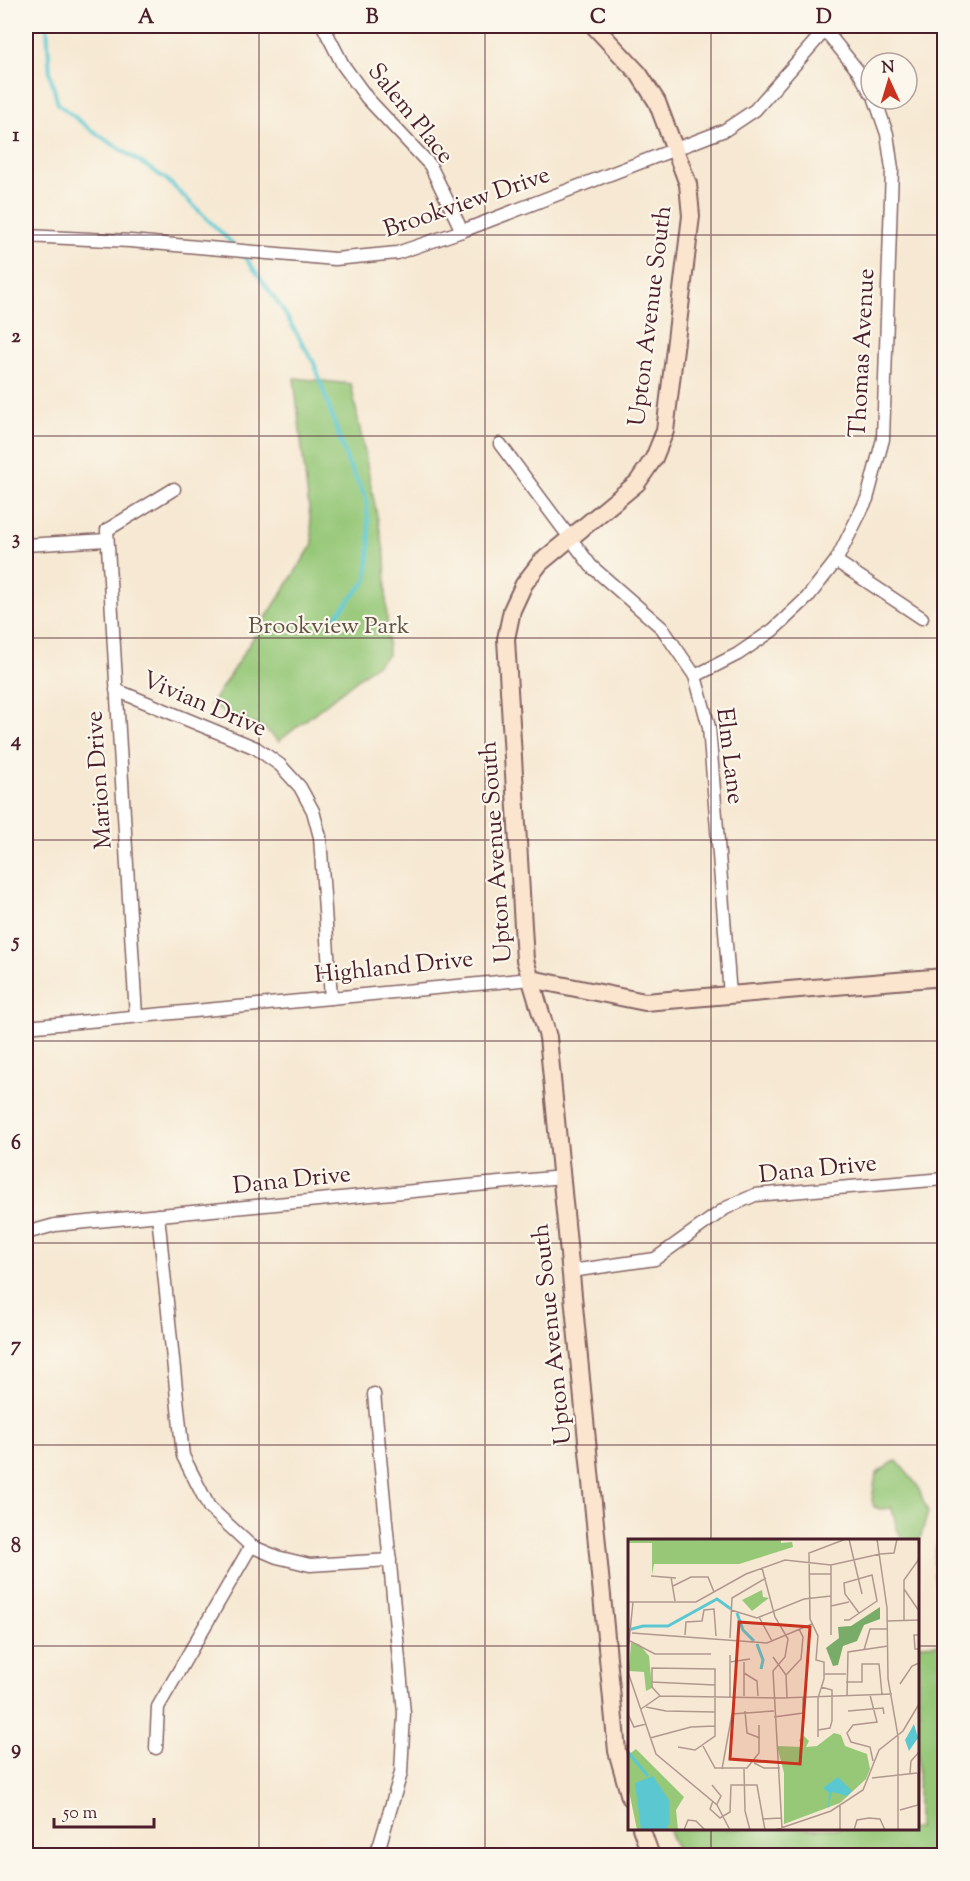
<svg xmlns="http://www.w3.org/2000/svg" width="970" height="1881" font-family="'Sorts Mill Goudy',serif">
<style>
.green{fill:#96c878;stroke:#707452;stroke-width:1.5}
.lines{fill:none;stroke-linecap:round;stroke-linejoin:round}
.stream{stroke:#5bc8d1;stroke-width:4}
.street-casing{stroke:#866565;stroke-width:15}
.secondary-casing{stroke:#866565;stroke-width:20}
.street{stroke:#fff;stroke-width:12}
.secondary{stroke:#fbe5cf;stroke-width:16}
.grid{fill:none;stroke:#4a1f2b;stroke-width:1.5;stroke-opacity:0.55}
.labels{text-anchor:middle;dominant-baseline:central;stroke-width:4.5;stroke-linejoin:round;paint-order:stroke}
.street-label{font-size:24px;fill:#4a1f2b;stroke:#fbf7ec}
.park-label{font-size:24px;fill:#615242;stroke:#fbf7ec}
.inset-river{fill:none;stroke:#5bc8d1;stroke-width:3}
.inset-road{fill:none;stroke:#b1988f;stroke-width:1.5}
.view{fill:#c8321e;fill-opacity:0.15;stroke:#c8321e;stroke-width:3}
.inset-edge{fill:none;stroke:#4a1f2b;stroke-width:3}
.neatline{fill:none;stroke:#4a1f2b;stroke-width:2}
.grid-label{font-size:20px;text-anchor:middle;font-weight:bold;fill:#4a1f2b}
</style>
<rect width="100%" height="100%" fill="#fbf7ec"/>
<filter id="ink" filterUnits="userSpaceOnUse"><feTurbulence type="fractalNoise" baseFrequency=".0167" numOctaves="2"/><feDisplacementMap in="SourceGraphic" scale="12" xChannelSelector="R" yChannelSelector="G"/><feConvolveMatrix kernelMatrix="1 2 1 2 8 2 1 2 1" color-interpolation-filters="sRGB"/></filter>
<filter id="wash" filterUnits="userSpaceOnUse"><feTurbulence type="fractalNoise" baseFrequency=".008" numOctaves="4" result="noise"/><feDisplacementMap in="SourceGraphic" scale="24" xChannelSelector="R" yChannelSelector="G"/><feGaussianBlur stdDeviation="1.35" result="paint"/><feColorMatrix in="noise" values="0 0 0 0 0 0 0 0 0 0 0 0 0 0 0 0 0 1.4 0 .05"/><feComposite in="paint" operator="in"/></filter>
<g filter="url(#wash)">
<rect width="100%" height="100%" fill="#f6e8d2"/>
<g class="green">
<polygon points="294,378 351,384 385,556 388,655 279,741 265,729 210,706 313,544"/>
<polygon points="897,1461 917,1485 928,1512 918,1546 918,1540 903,1540 897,1529 892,1508 880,1509 874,1507 872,1500 876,1474 892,1463"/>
<path d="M944,1529V1602C930,1581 931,1550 944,1529Z"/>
<polygon points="944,1644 944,1855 679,1855 668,1829 918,1828 918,1645"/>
</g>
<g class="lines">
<g class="stream">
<polyline points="47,26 50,74 58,104 91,130 166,179 236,247"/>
<polyline points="243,254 281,307 314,363 348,463 366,498 370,544 367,580 336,616"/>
</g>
</g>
</g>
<g filter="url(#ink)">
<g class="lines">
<defs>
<g id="street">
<polyline points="323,26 343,65 367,98 430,165 462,231"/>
<polyline points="825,30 858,71 871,93"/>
<polyline points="26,236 130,241 335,259 397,253 462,231 725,130 755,110 825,30 834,26"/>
<polyline points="500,444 591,566 662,628 695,676 709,727 730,995"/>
<polyline points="26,545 106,540"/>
<polyline points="836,561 922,618"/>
<polyline points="695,676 738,654 773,630 807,598 836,561 867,499 883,439 892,169 887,134 875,99"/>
<polyline points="116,690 256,748 280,765 300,787 313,811 320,837 331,998"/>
<polyline points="940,977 944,1027"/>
<polyline points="136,1016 107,530 174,489"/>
<polyline points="26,1027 531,979"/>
<polyline points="158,1215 183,1456 209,1507 251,1546 277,1557 310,1565 390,1560"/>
<polyline points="26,1233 55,1225 562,1177"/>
<polyline points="571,1271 655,1259 726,1208 755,1195 944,1179"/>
<polyline points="156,1748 158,1707 251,1546"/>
<polyline points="373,1856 380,1844 401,1773 404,1713 374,1394"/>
</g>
<g id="secondary">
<polyline points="594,26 639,74 657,102 688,184 691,216 665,431 654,458 637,483 540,563 524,584 512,610 506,639 525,960 548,1037 617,1751 630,1797"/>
<polyline points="531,979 645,1002 944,977"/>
<polyline points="641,1828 651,1856"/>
</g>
</defs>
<use href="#street" class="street-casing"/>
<use href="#secondary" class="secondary-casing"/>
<use href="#street" class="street"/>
<use href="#secondary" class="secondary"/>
</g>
</g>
<path class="grid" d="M259,26V1856M485,26V1856M711,26V1540M26,235H944M26,436H944M26,638H944M26,840H944M26,1041H944M26,1243H944M26,1445H944M26,1646H630M918,1646H944M711,1828V1856"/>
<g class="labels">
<g class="street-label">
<text transform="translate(410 114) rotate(51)">Salem Place</text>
<text transform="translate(467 203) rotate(-19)">Brookview Drive</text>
<text transform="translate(651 316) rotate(-83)">Upton Avenue South</text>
<text transform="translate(863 353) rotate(-87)">Thomas Avenue</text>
<text transform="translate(204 705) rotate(23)">Vivian Drive</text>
<text transform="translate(729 756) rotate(83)">Elm Lane</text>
<text transform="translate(100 780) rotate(-94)">Marion Drive</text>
<text transform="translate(497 852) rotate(-94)">Upton Avenue South</text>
<text transform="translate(394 968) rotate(-6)">Highland Drive</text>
<text transform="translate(818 1170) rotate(-6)">Dana Drive</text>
<text transform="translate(292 1181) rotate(-6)">Dana Drive</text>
<text transform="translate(553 1334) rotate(-96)">Upton Avenue South</text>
</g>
<g class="park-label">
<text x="329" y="627">Brookview Park</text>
</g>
</g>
<g transform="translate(628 1539)">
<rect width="291" height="291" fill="#f6e8d2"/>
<path d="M0,0H153V4L164,3L165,8L111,25H26L24,36V4H0ZM134,51L135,58L141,59L124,72L114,61ZM3,104L11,105L21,117L24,149L18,152L16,133L1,132ZM206,194L213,196L217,207L239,215L242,230L238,240L212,264L156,285V234L149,207L174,208L171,201L176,197L181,202L178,208L189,207ZM8,210L56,258L48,271L50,291H9L0,247V216Z" fill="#96c878"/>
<path d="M252,68V80L236,86L229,102L215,107L210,126L205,127L198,109L211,99L210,88L223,87Z" fill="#78ac68"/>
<path d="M286,185L290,199L281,212L277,201ZM25,237L41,261L42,283L38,291H13L7,244ZM210,238L224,252L219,257L204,253L200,270L201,254L195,249Z" fill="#5bc8d1"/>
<path class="inset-river" d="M109,74L115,91L126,102M0,91L15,87H40L89,60L103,70M129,105L135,121L133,130M0,213L20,237"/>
<path class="inset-road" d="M221,0L234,55M249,0L259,69L260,140L270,197V291M252,15L266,14L269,0M203,26V96M134,29L147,78L160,100L157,118L145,132L154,289M181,35H203M23,37L48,39M43,38L47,62M45,47L63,38H80L86,53M276,50L291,72M0,63H68L118,35L157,21L203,26L252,15M203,67L221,63M103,71L129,79L176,60L203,57M131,78L144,102M216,81H221L249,62L244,36L216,44L217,55L231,74M259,82L291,81M276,82V41L291,20M4,94L139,104L184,85M57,96L58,83L74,82L76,71L86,70L88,97M291,96H286L287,110H291M102,99L104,59L138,39M2,102L27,115H83M236,111L242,90H259M0,113L5,63M145,118L158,136L159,159M102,123L122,120M0,133L28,215L89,266L102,291M116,134L129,142L130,157M196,135H218M158,136L173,120L175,98L171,90M23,143L87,146M218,143H234V125H251L254,155M272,145L284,127L291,124M242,156L249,183L225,186L219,194L223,203L242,208L245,222M32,157L24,148V129L87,130V197L67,211L50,208M116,157V123M102,158V116M219,158L220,113L260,107M18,168L38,172L87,173M13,170L32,157L153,159L264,155M117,172L119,194L132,199M220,172L255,169L256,175M0,175L6,188L18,185M146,178L175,174V159M190,191L202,189L204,182V151L193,148M190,198V159L196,140V123L188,121L190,97L182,80L181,14L218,0M22,199L63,188L87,187M75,207L87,229H119L131,214V186M126,224L136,229H152M94,230L104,175L146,172M116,230L117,272L122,291M282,234L283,222L291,213M244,239L289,234M84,246L93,257L89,265M85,262L82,270L92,279L102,273L103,246H129L137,291M212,267V291M272,271L290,266V234M134,280L153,279M56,291L60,281L68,282L77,291M147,291L203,272L235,251L251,211L275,192L291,165M226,291L229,281L241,279L252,280L257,291"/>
<path class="view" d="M111,83L182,88L172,225L102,220Z"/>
<rect width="291" height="291" class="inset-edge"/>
</g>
<rect width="970" height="1881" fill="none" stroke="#fbf7ec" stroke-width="66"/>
<g transform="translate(889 81) rotate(356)"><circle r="28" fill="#fbf7ec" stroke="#b4a19f" stroke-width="1.5"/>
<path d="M0-4.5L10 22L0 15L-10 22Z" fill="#c8321e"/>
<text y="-9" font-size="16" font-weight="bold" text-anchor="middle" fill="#4a1f2b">N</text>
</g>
<path d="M54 1818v9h100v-9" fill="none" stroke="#4a1f2b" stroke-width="3"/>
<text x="63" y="1818" font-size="18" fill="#4a1f2b" stroke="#fbf7ec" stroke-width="4.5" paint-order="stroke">50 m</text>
<rect x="33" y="33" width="904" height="1815" class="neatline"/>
<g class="grid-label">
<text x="146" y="23">A</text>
<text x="372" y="23">B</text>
<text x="598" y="23">C</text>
<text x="824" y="23">D</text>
<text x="16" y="141">1</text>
<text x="16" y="342">2</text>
<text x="16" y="544">3</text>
<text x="16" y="746">4</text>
<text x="16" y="947">5</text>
<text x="16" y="1149">6</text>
<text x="16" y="1351">7</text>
<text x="16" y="1552">8</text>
<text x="16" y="1754">9</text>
</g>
</svg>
